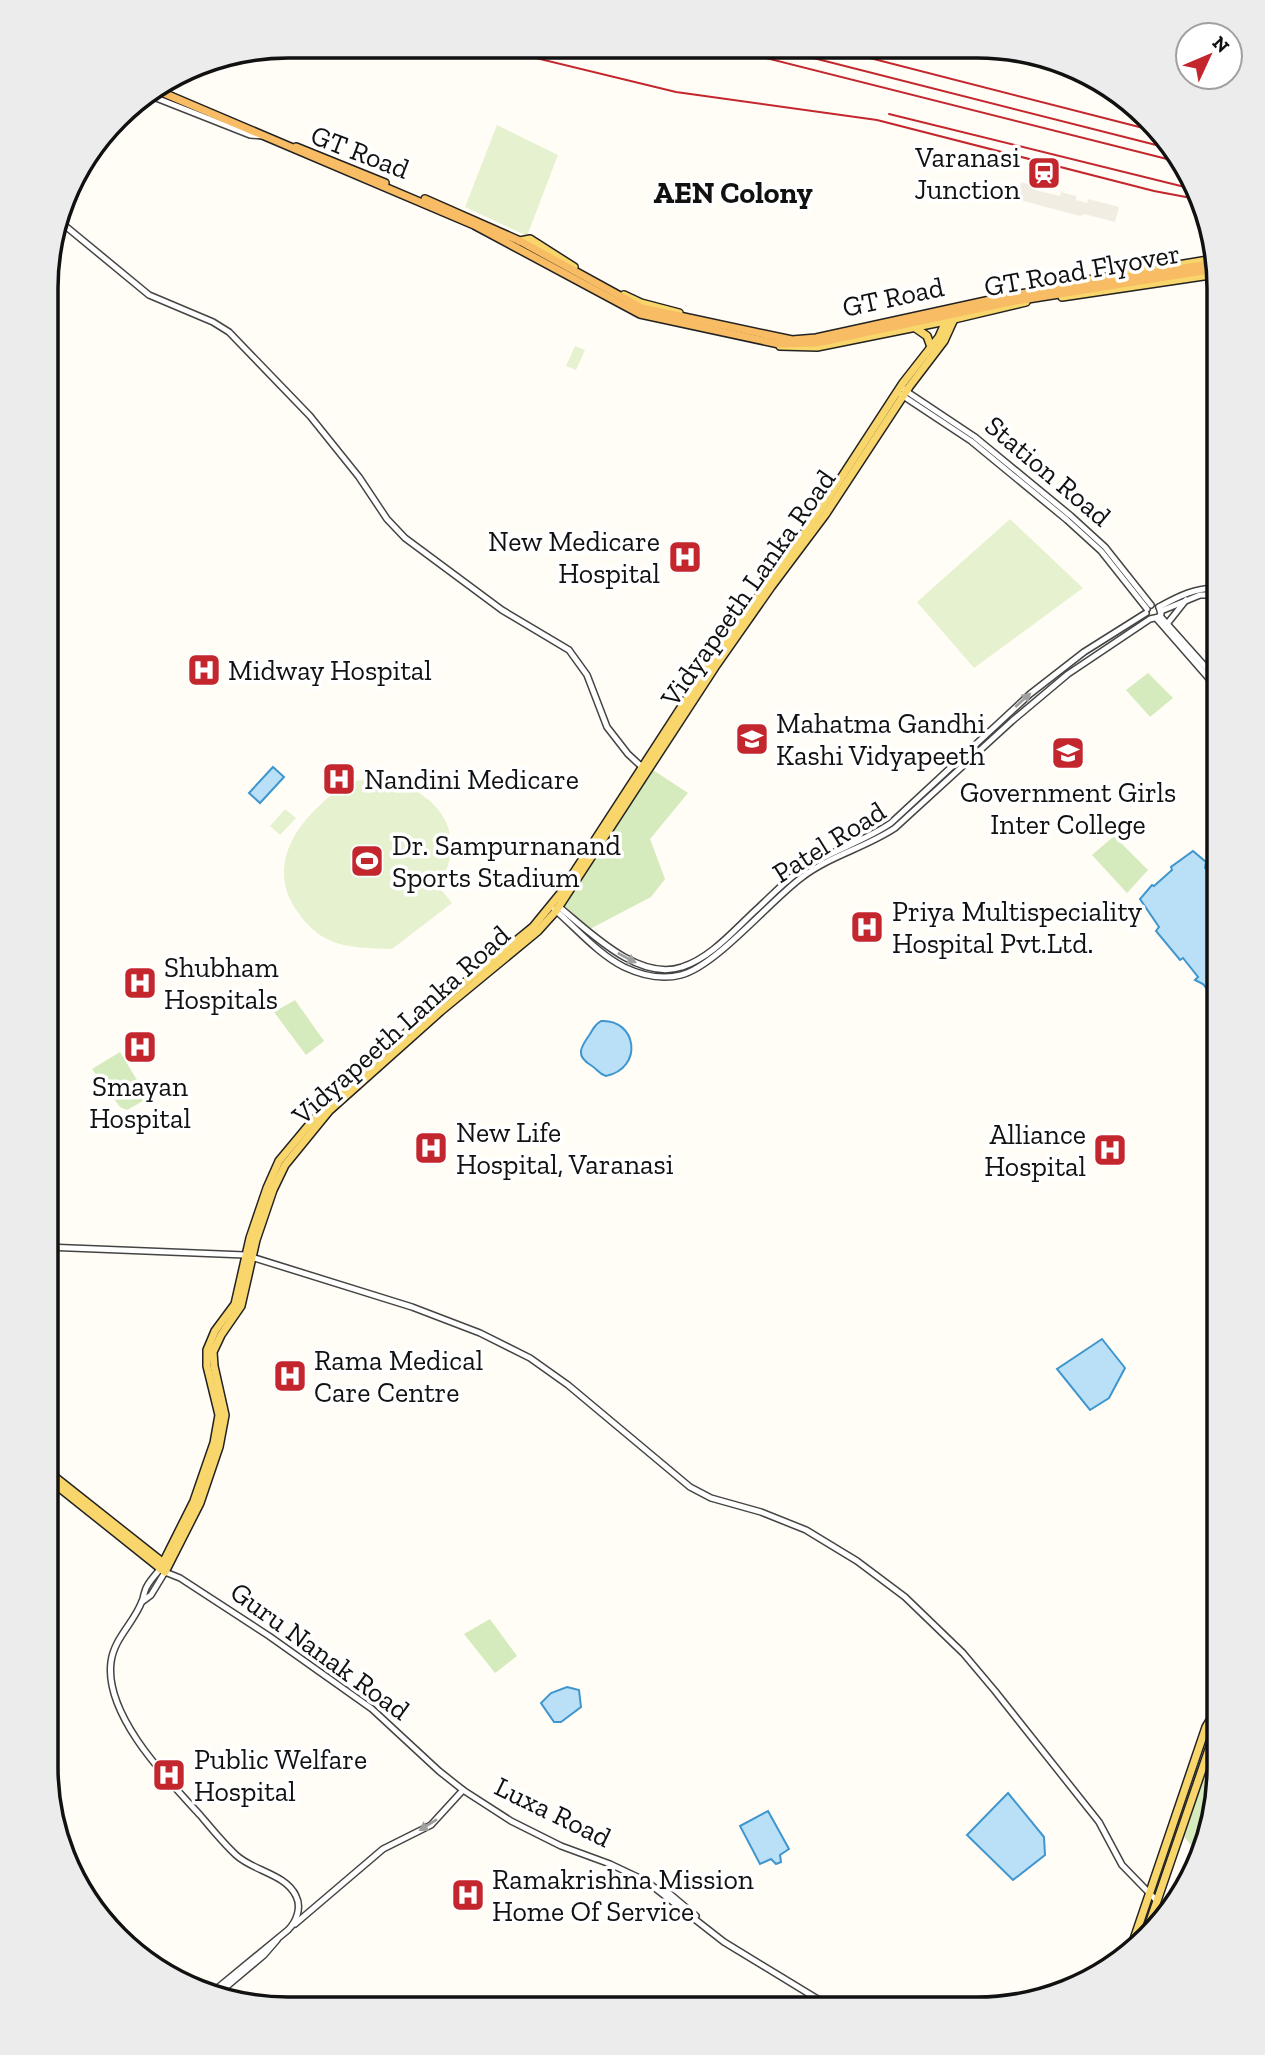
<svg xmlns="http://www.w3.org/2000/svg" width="1265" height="2055" font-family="'Zilla Slab',serif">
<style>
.green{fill:#d5ebbd}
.pitch{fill:#e6f2cf}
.plaza{fill:#f1ede2}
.water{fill:#b9e0f7;stroke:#3f96cf;stroke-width:2}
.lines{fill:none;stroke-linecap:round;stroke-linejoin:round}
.tertiary-casing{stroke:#444;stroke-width:8}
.primary-casing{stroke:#222;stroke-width:10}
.trunk-casing{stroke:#222;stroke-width:10}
.tertiary{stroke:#fff;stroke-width:5}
.primary{stroke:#f9d66b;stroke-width:7}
.trunk{stroke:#f7bc64;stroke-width:7}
.rail{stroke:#c4262e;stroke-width:2}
.oneway{fill:#a0a0a0}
.labels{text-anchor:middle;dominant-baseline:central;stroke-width:7;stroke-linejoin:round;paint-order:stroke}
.street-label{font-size:28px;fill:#111;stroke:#fff}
.poi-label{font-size:28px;fill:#111;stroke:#fff;text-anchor:start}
.neighbourhood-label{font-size:30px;font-weight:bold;fill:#111;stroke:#fff}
.rim{fill:none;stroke:#111;stroke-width:3.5}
</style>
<rect width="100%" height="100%" fill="#fffdf5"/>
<g class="green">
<polygon points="1148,673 1173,698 1150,717 1126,690"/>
<polygon points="653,770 688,793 650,839 665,879 651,897 588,930 560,902"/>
<polygon points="1114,836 1148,870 1127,893 1092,855"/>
<polygon points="295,1000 324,1041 306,1055 274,1012"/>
<polygon points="120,1052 148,1098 127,1110 120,1107 92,1069"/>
<polygon points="490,1619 517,1656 495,1673 464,1634"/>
<polygon points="1219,1740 1219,1784 1202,1858 1176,1827 1212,1745"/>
</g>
<g class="pitch">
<polygon points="497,125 558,155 527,236 465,207"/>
<polygon points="575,346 585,350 576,370 566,366"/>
<polygon points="1010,519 1083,588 974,668 917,602"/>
<path d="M373,778C408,780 451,805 451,844C451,860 446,873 439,887L452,903L392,949C372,948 348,949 329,940C316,934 305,923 297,911C271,874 287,836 318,807C327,798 340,787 352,782C359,780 367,779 373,778Z"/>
<polygon points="285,809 296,818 280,835 270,826"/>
</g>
<polygon class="plaza" points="1021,182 1035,186 1035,190 1060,196 1061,192 1076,196 1076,200 1087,203 1088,199 1119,207 1115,222 1084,214 1080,216 1005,196 1008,183 1020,186"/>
<g class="water">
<polygon points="273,767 284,777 260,803 249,793"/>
<polygon points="1193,851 1206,862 1205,868 1213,876 1219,878 1219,1003 1203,984 1195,980 1198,977 1183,958 1180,960 1156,931 1159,927 1140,899 1152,885 1154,886 1172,870 1171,867"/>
<path d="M601,1021C637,1019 644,1068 606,1076C599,1074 598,1070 592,1066C575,1056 580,1048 590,1034C594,1028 594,1025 601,1021Z"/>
<polygon points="1102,1339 1125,1368 1109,1398 1090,1410 1057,1369"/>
<polygon points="567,1687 579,1690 581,1707 561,1722 554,1722 541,1703 551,1693"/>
<polygon points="1008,1793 1044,1837 1045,1855 1013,1880 967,1835"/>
<polygon points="768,1811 789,1849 780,1855 781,1862 776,1864 771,1859 760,1864 740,1826"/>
</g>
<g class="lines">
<defs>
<g id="tertiary">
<polyline points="146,94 250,135 263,136"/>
<polyline points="58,220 149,295 213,322 229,332 310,416 359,477 387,519 405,538 502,610 569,650 587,675 607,727 628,754 642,767"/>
<polyline points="903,389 975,437 1071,516 1105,547 1151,605"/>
<polyline points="900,394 971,441 1067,520 1101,551 1147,609"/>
<path d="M1159,607C1177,597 1198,586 1219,589"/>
<polyline points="1161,611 1200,595 1219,595"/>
<polyline points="1160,616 1219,682"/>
<polyline points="1157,619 1219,690"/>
<polyline points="1167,624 1186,600"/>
<path d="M558,906C589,931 638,982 682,967C711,958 735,929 757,909C770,897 783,883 797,873C826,852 862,843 891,823L1030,694L1084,652L1146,613"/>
<path d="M554,909C576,928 598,954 624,967C641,975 662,980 681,975C716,966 769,902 801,878C829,856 865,848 895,828L1012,721L1068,674L1150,619L1159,617L1161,614L1159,607"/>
<polyline points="46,1247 245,1255 412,1307 480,1333 530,1358 568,1385 690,1487 711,1498 761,1512 806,1530 857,1561 905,1597 963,1653 995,1691 1099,1822 1122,1865 1157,1901"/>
<path d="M160,1569C155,1576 147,1583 145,1591C144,1593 143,1600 142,1601C134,1623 114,1638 111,1662C104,1715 167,1779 200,1815C211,1828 223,1843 236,1855C253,1871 286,1874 296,1896C302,1908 296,1922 288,1930L215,1990"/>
<polyline points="143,1601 151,1595 165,1572 180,1578 269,1636 372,1709 439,1771 463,1790 511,1821 561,1846 610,1864 646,1881 724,1942 834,2009"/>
<polyline points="665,1892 670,1894 696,1916"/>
<polyline points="295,1924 383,1849 431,1825 463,1790"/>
<polyline points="220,1992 264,1955 277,1940"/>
</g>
<g id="primary">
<polyline points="520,241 530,239 574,267"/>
<polyline points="1040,288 1214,259"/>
<polyline points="624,295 641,303 679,313"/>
<polyline points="1062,297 1217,274"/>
<polyline points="914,327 927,336 931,347"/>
<polyline points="780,346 817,347 946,321 1026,302"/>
<polyline points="46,1470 166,1565"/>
<polyline points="46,1477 165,1572 200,1503 219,1447 225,1415 214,1366 213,1352 221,1335 241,1306 256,1240 273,1190 285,1165 329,1111 441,1011 538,931 556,911 715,667 771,587 825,515 909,387 944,341 954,319"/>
<polyline points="160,1569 194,1501 214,1443 219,1415 207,1366 207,1350 215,1331 235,1304 250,1238 267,1188 279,1161 324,1107 436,1006 533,927 560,894 710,663 819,512 903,383 939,337 946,321"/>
<polyline points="1146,1933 1219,1720"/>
<polyline points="1133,1942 1206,1727 1219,1705"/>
</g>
<g id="trunk">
<polyline points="154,89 474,225 640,314 779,344 817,343 1015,301 1216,269"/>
<polyline points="296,147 385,183"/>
<polyline points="425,199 520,241 642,308 792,340 816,338 1013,295 1215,263"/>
</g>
</defs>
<use href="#tertiary" class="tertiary-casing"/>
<use href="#primary" class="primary-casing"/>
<use href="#trunk" class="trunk-casing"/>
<use href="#tertiary" class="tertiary"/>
<use href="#primary" class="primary"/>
<use href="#trunk" class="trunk"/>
<g class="rail">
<polyline points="486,46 676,92 877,120 1154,191 1202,200"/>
<polyline points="722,47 1175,161"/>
<polyline points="770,47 1164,147"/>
<polyline points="827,47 1151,130"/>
<polyline points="889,114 1197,190"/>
</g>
</g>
<defs><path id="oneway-solid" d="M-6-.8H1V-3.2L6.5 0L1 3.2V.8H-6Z" transform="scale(1.75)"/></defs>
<g class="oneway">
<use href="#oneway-solid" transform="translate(1023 700) rotate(-42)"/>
<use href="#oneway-solid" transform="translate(627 958) rotate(28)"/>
<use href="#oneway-solid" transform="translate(428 1825) rotate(148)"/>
</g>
<defs>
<symbol id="station-square" viewBox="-11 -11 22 22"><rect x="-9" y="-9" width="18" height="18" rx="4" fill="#c4262e" stroke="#fff"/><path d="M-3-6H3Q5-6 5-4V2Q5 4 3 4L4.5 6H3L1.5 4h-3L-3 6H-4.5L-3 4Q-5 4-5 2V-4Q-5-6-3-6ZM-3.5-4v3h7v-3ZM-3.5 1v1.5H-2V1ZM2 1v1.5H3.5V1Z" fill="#fff"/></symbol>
<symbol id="hospital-square" viewBox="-11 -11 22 22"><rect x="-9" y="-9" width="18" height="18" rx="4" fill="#c4262e" stroke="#fff"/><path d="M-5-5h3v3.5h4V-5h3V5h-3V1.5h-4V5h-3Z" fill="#fff"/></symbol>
<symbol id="university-square" viewBox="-11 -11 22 22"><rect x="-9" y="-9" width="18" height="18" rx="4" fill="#c4262e" stroke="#fff"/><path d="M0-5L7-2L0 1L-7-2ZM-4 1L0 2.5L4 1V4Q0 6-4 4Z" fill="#fff"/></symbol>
<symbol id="stadium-square" viewBox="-11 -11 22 22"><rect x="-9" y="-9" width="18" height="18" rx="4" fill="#c4262e" stroke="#fff"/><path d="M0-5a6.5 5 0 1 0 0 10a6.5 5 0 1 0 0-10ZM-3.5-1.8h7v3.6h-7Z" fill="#fff"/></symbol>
</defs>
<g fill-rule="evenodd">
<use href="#station-square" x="1025" y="154" width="38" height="38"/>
<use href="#hospital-square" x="666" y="538" width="38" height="38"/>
<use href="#hospital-square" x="185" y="651" width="38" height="38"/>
<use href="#university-square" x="733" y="720" width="38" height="38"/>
<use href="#university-square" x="1049" y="734" width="38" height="38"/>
<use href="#hospital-square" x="320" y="760" width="38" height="38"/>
<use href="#stadium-square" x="348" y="842" width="38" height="38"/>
<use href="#hospital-square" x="848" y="908" width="38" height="38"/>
<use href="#hospital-square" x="121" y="964" width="38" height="38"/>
<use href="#hospital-square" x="121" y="1028" width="38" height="38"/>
<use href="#hospital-square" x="412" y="1129" width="38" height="38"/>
<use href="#hospital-square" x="1091" y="1131" width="38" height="38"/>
<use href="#hospital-square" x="271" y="1357" width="38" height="38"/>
<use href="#hospital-square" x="150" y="1756" width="38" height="38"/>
<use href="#hospital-square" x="449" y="1876" width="38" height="38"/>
</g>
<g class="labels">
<g class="street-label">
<text transform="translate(360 152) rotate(21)">GT Road</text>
<text transform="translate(1082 270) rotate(-10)">GT Road Flyover</text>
<text transform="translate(893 297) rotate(-12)">GT Road</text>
<text transform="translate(1048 471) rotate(40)">Station Road</text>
<text transform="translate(748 588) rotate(-55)">Vidyapeeth Lanka Road</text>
<text transform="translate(829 842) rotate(-32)">Patel Road</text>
<text transform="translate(401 1025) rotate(-42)">Vidyapeeth Lanka Road</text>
<text transform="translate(320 1651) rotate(36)">Guru Nanak Road</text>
<text transform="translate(553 1812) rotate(26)">Luxa Road</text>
</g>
<g class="poi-label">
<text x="1020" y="157" text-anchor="end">Varanasi<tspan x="1020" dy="32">Junction</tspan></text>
<text x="660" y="541" text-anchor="end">New Medicare<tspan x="660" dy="32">Hospital</tspan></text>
<text x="228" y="670">Midway Hospital</text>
<text x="776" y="723">Mahatma Gandhi<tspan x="776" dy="32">Kashi Vidyapeeth</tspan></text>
<text x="364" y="779">Nandini Medicare</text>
<text x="1068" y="792" text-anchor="middle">Government Girls<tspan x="1068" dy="32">Inter College</tspan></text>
<text x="392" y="845">Dr. Sampurnanand<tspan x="392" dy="32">Sports Stadium</tspan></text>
<text x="892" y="911">Priya Multispeciality<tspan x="892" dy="32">Hospital Pvt.Ltd.</tspan></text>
<text x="164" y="967">Shubham<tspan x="164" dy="32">Hospitals</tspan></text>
<text x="140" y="1086" text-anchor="middle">Smayan<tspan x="140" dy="32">Hospital</tspan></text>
<text x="456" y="1132">New Life<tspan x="456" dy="32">Hospital, Varanasi</tspan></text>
<text x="1086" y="1134" text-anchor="end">Alliance<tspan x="1086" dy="32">Hospital</tspan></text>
<text x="314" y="1360">Rama Medical<tspan x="314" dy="32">Care Centre</tspan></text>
<text x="194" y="1759">Public Welfare<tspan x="194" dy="32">Hospital</tspan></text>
<text x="492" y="1879">Ramakrishna Mission<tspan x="492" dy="32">Home Of Service</tspan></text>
</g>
<g class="neighbourhood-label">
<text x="733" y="193">AEN Colony</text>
</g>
</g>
<path d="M0 0H1265V2055H0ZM288 58H977A230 230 0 0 1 1207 288V1767A230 230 0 0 1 977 1997H288A230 230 0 0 1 58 1767V288A230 230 0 0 1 288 58Z" fill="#ececec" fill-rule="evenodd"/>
<path class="rim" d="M288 58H977A230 230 0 0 1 1207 288V1767A230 230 0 0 1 977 1997H288A230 230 0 0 1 58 1767V288A230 230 0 0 1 288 58Z"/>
<g transform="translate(1209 56) rotate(46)"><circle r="33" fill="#ffffff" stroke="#a0a0a0" stroke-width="2"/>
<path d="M0-5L12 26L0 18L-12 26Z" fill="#c4262e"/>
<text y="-10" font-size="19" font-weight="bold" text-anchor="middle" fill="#111111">N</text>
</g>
</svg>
